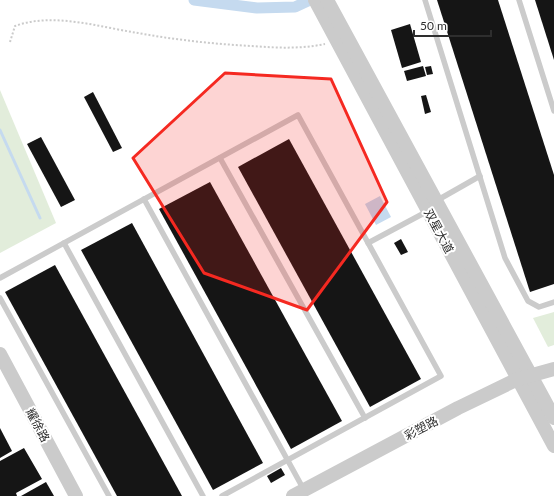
<svg xmlns="http://www.w3.org/2000/svg" width="554" height="496" font-family="Lato,'Noto Sans SC',sans-serif">
<style>
.green{fill:#e2eddb}
.water{fill:#c5daef}
.lines{fill:none;stroke-linecap:round;stroke-linejoin:round}
.stream{stroke:#c5daef;stroke-width:3}
.canal{stroke:#c5daef;stroke-width:11}
.building{fill:#151515}
.path{stroke:#cbcbcb;stroke-width:2;stroke-dasharray:2 2;stroke-linecap:butt}
.service{stroke:#cbcbcb;stroke-width:5.5}
.tertiary{stroke:#cbcbcb;stroke-width:14}
.marked{fill:#f52921;fill-opacity:0.2;stroke:#f52921;stroke-width:3;stroke-linejoin:round}
.labels{text-anchor:middle;dominant-baseline:central;stroke-width:4;stroke-linejoin:round;paint-order:stroke}
.street-label{font-size:12px;fill:#2e2e2e;stroke:#fff}
</style>
<rect width="100%" height="100%" fill="#fff"/>
<g class="green">
<polygon points="0,90 56,223 0,253"/>
<polygon points="554,312 554,345 548,347 533,318"/>
</g>
<polygon class="water" points="380,196 391,217 376,225 365,204"/>
<g class="lines">
<polyline class="stream" points="0,130 40,218"/>
<polyline class="canal" points="194,0 257,8 295,7 310,0"/>
</g>
<g class="building">
<polygon points="437,0 498,0 554,175 554,284 530,292"/>
<polygon points="535,0 554,0 554,60"/>
<polygon points="410,24 421,62 402,68 391,30"/>
<polygon points="423,66 426,76 407,81 404,71"/>
<polygon points="431,66 433,74 427,75 425,67"/>
<polygon points="93,92 122,148 113,152 84,97"/>
<polygon points="426,95 431,112 425,114 421,96"/>
<polygon points="41,137 75,200 61,207 27,144"/>
<polygon points="289,139 421,379 370,407 238,167"/>
<polygon points="210,182 342,421 291,449 159,209"/>
<polygon points="132,223 263,463 213,490 81,250"/>
<polygon points="401,239 408,252 401,255 394,243"/>
<polygon points="55,265 182,496 117,496 5,292"/>
<polygon points="0,428 12,451 0,458"/>
<polygon points="24,448 42,479 16,493 17,496 0,496 0,461"/>
<polygon points="281,468 285,475 271,483 267,476"/>
<polygon points="46,482 54,496 21,496"/>
</g>
<g class="lines">
<path class="path" d="M10,42L15,26C53,12 99,27 138,33C176,40 214,44 252,46C277,48 301,49 325,44"/>
<g class="service">
<polyline points="425,0 505,258 528,301 539,307 554,302"/>
<polyline points="519,0 554,111"/>
<polyline points="220,158 365,418"/>
<polyline points="144,199 304,490"/>
<polyline points="436,201 480,176"/>
<polyline points="64,243 203,496"/>
<polyline points="368,243 428,211"/>
<polyline points="0,278 298,115 441,376 222,496"/>
<polyline points="0,298 109,496"/>
</g>
<g class="tertiary">
<polyline points="315,0 554,446"/>
<polyline points="327,0 554,418"/>
<polyline points="0,354 76,496"/>
<polyline points="293,496 458,408 518,379 554,369"/>
</g>
</g>
<path class="marked" d="M225,73L331,79L387,202L307,310L204,273L133,158Z"/>
<g class="labels">
<g class="street-label">
<text transform="translate(439 231) rotate(62)">双星大道</text>
<text transform="translate(38 425) rotate(62)">耀徐路</text>
<text transform="translate(421 428) rotate(-28)">彩塑路</text>
</g>
</g>
<path d="M414 30v6h77v-6" fill="none" stroke="#2e2e2e" stroke-width="2"/>
<text x="420" y="30" font-size="12" fill="#2e2e2e" stroke="#ffffff" stroke-width="3" paint-order="stroke">50 m</text>
</svg>
